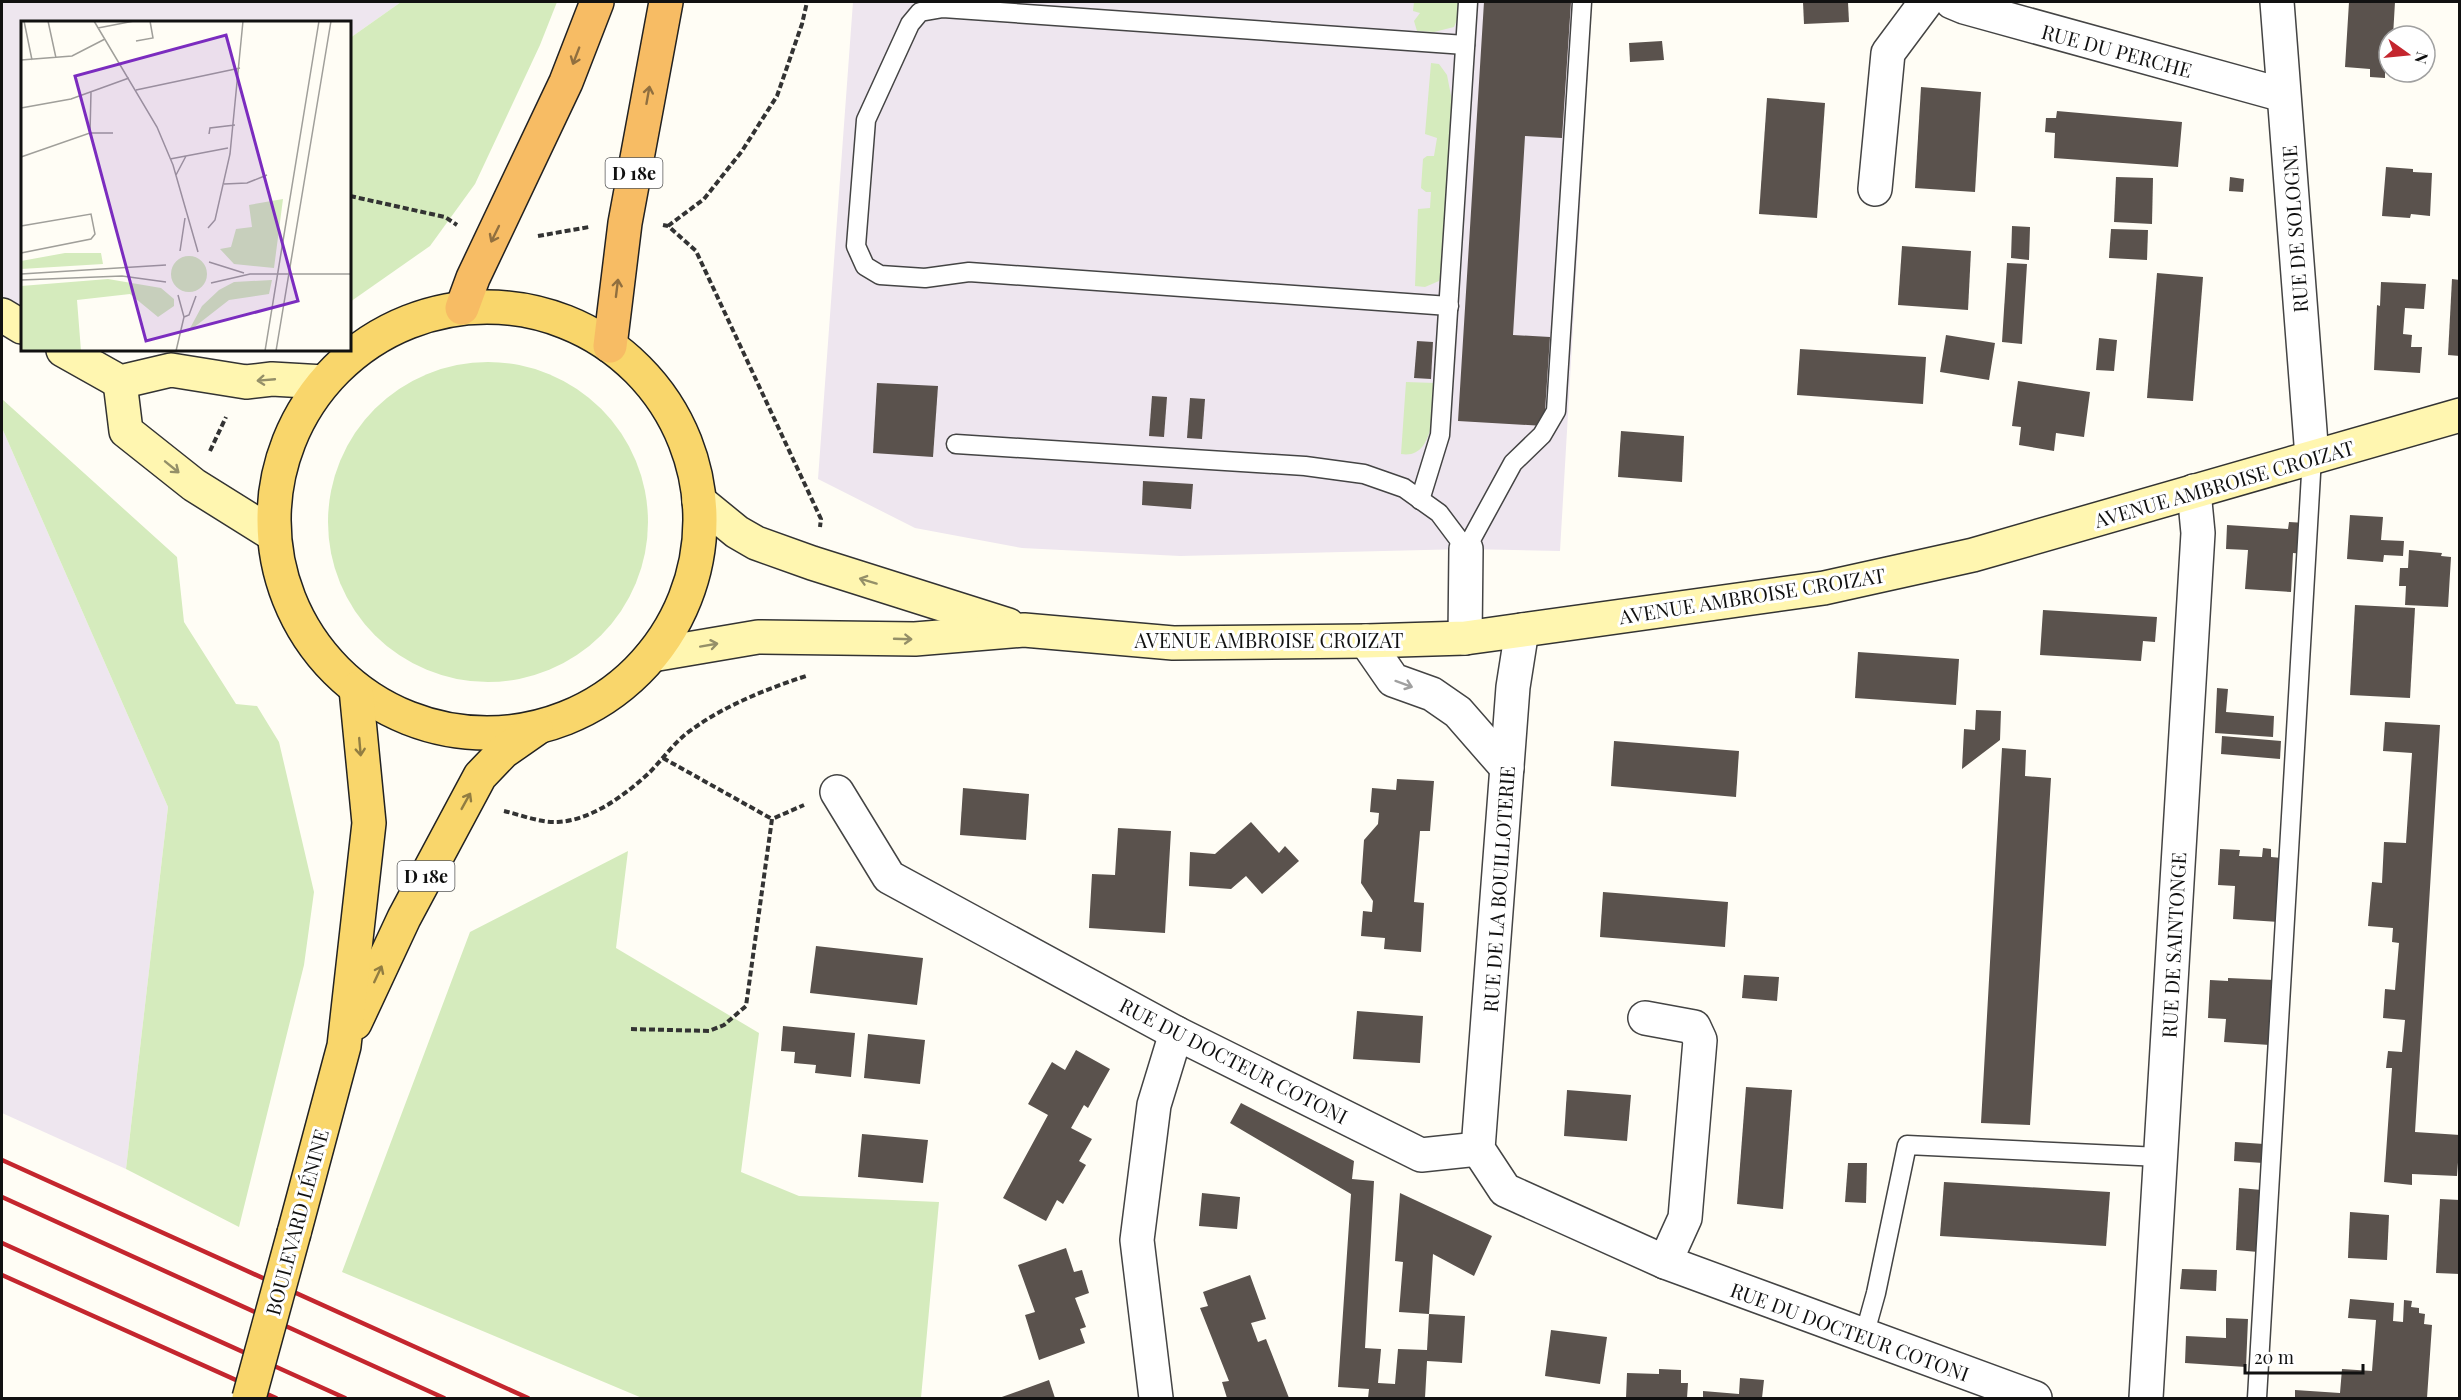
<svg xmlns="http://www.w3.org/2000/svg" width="2461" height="1400" font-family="'Playfair Display',serif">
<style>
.industrial{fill:#eee6ef}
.green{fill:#d5ebbd}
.building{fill:#5a524d}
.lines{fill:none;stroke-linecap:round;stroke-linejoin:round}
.service-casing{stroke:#444;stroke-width:21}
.minor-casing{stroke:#444;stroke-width:36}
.tertiary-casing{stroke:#444;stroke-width:36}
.secondary-casing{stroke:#333;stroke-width:36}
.primary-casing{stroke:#222;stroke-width:36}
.trunk-casing{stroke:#222;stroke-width:36}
.path{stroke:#333;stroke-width:4;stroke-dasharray:6 3;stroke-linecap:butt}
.service{stroke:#fff;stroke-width:18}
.minor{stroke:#fff;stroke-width:33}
.tertiary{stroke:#fff;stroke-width:33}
.secondary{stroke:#fff6b0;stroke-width:33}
.primary{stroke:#f9d66b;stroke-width:33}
.trunk{stroke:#f7bc64;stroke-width:33}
.rail{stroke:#c4262e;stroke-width:4.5}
.primary-bridge-casing{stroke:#222;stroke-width:36;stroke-linecap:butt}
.primary-bridge{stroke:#f9d66b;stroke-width:33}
.oneway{stroke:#906f3f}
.oneway2{stroke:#948f68}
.oneway3{stroke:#a0a0a0}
.oneway4{stroke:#917d42}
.labels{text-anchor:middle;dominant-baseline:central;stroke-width:6;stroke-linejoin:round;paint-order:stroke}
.shield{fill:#fff;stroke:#585858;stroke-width:1.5}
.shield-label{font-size:18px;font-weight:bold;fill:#111}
.street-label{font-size:20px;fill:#111;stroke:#fff}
.inset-road{fill:none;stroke:#a09f9a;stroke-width:1.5}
.view{fill:#7b2cbf;fill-opacity:0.15;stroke:#7b2cbf;stroke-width:3}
.inset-edge{fill:none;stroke:#111;stroke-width:3}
</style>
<rect width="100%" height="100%" fill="#fffdf5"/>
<g class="industrial">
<polygon points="2,2 401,2 350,38 350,22 22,22 22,302 2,341"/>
<polygon points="853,2 1592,2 1560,551 1466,549 1180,556 1022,548 915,528 818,479"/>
<polygon points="2,428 168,807 126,1169 2,1113"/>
</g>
<g class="green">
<polygon points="401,2 557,2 540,45 475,184 430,246 350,302 350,38"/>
<polygon points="1414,2 1458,2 1457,20 1454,27 1434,32 1417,31 1414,21 1420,13 1413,11"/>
<polygon points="1431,63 1439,64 1447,75 1453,106 1441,273 1439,281 1425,287 1415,286 1418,209 1430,208 1431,192 1426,192 1421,188 1423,159 1427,156 1434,156 1437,138 1425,134"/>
<circle cx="488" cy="522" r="160"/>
<path d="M1406,382L1435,383C1433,405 1436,460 1401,454Z"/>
<polygon points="2,399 177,557 184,622 236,704 257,706 279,742 314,892 304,965 239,1227 126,1169 168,807 2,428"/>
<polygon points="628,851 616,948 759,1033 741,1172 799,1196 939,1202 921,1398 642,1398 342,1272 470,932"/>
</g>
<g class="building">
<polygon points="1484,2 1571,2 1562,138 1525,136 1513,335 1550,337 1544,426 1458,421"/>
<polygon points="1803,2 1848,2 1849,22 1804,24"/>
<polygon points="2349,2 2395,2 2393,36 2389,36 2389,70 2385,70 2385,78 2370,77 2370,69 2345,67"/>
<polygon points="1662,41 1664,60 1630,62 1629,43"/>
<polygon points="1921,87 1981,92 1975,192 1915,188"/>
<polygon points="1767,98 1825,103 1817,218 1759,214"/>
<polygon points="2057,111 2182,122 2178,167 2054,158 2055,133 2045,132 2046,118 2056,118"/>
<polygon points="2386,167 2413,169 2413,172 2432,173 2430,216 2411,214 2410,218 2382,216"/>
<polygon points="2116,177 2153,178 2152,224 2114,222"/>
<polygon points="2230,177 2244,179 2243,192 2229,191"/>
<polygon points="2012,226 2030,227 2029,260 2011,258"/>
<polygon points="2111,229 2148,230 2147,260 2109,258"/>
<polygon points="1902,246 1971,251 1968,310 1898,305"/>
<polygon points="2007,263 2027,264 2022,344 2002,342"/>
<polygon points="2157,273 2203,277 2193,401 2147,398"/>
<polygon points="2452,279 2460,280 2460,356 2448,355"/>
<polygon points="2381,282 2426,284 2424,309 2405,308 2403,334 2412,335 2411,347 2422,347 2420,373 2374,370 2377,305 2380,306"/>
<polygon points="1946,335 1995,343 1989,380 1940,372"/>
<polygon points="2099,338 2117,340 2114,371 2096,370"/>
<polygon points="1417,341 1433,342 1431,379 1414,378"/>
<polygon points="1800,349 1926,357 1923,404 1797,395"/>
<polygon points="2018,381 2090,392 2084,437 2056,433 2054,451 2019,445 2021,427 2012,426"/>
<polygon points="877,383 938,386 933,457 873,453"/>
<polygon points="1152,396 1167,397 1164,437 1149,436"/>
<polygon points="1190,398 1205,399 1202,439 1187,438"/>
<polygon points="1621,431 1684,436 1682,482 1618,477"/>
<polygon points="1143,481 1193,484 1191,509 1142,505"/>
<polygon points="2350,515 2383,517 2381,540 2404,541 2403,556 2384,555 2383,562 2347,559"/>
<polygon points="2289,522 2306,523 2305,554 2293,553 2291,592 2245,589 2248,550 2226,549 2227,525 2288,529"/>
<polygon points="2409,550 2442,553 2441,556 2451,557 2448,607 2405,605 2406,586 2399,586 2400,568 2408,568"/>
<polygon points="2355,605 2415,608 2410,698 2350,695"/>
<polygon points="2043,610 2157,617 2155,642 2143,641 2141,661 2040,655"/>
<polygon points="1858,652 1959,659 1956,705 1855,698"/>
<polygon points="2217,688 2228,689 2226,712 2274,716 2273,737 2215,733"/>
<polygon points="1976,710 2001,711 2000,740 1962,769 1964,729 1975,730"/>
<polygon points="2385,722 2440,725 2415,1132 2460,1135 2457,1176 2412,1174 2412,1185 2384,1182 2392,1068 2386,1068 2388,1051 2402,1052 2405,1020 2383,1018 2385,989 2395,990 2399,943 2392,942 2393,928 2368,926 2372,882 2382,883 2384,842 2406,843 2412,753 2383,751"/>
<polygon points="2222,736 2281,741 2280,759 2221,754"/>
<polygon points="1614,741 1739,751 1736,797 1611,786"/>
<polygon points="2002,748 2026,750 2025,776 2051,778 2030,1125 1981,1123"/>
<polygon points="1397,779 1434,781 1430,831 1420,831 1414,902 1424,903 1421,952 1384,949 1385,938 1361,936 1363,911 1372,912 1373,901 1361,883 1364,840 1378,824 1379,813 1370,812 1372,788 1396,790"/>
<polygon points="963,788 1029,794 1026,840 960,835"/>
<polygon points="1251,822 1279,853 1285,846 1299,861 1262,894 1246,876 1231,889 1189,886 1190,852 1215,854"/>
<polygon points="1118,828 1171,831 1165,933 1089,928 1092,874 1115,875"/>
<polygon points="2263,848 2271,849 2271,857 2282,858 2279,922 2233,919 2235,886 2218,885 2220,849 2240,850 2239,856 2262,857"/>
<polygon points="1603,892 1728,902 1725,947 1600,937"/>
<polygon points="816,946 923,958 917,1005 810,993"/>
<polygon points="1744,975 1779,977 1777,1001 1742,998"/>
<polygon points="2228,978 2275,980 2270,1045 2224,1042 2226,1019 2208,1018 2210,980 2228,981"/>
<polygon points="1357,1011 1423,1016 1420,1063 1353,1059"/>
<polygon points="783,1026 855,1033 851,1077 815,1073 816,1065 794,1063 795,1052 781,1051"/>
<polygon points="868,1034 925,1040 920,1084 864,1078"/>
<polygon points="1076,1050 1110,1069 1088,1108 1084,1105 1071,1128 1092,1139 1079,1161 1086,1165 1063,1204 1057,1200 1046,1221 1003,1198 1048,1115 1028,1104 1052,1062 1065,1070"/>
<polygon points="1746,1087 1792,1090 1783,1209 1737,1204"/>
<polygon points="1567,1090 1631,1095 1627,1141 1564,1136"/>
<polygon points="1241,1103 1354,1161 1352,1179 1374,1181 1365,1348 1381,1349 1378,1383 1395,1384 1398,1349 1427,1350 1429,1314 1465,1316 1462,1363 1427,1361 1425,1398 1368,1398 1369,1389 1338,1387 1351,1194 1230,1123"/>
<polygon points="862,1134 928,1140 923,1183 858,1177"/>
<polygon points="2235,1142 2264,1144 2263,1163 2234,1161"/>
<polygon points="1848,1163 1867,1163 1866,1203 1845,1202"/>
<polygon points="1944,1182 2110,1192 2106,1246 1940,1236"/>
<polygon points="2239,1188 2262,1190 2258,1252 2236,1250"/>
<polygon points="1202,1193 1240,1197 1237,1229 1199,1226"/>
<polygon points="1400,1193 1492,1236 1474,1276 1433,1254 1429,1314 1399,1312 1403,1262 1395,1261"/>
<polygon points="2440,1199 2460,1200 2460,1274 2436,1273"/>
<polygon points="2350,1212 2389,1215 2387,1260 2348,1258"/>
<polygon points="1066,1248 1074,1272 1082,1270 1089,1293 1075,1298 1086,1327 1080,1329 1085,1343 1039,1360 1025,1315 1035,1312 1018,1265"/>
<polygon points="2182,1269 2217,1270 2216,1291 2180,1289"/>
<polygon points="1250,1275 1266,1319 1251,1323 1258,1342 1266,1339 1289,1398 1227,1398 1222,1382 1229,1381 1200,1308 1208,1306 1203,1292"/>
<polygon points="2350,1299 2394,1303 2393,1321 2403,1322 2404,1300 2412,1301 2411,1307 2419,1308 2419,1313 2425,1314 2424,1324 2432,1325 2427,1398 2295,1398 2295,1390 2340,1393 2342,1369 2372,1371 2376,1320 2348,1318"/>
<polygon points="2226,1318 2248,1319 2246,1367 2185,1363 2186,1336 2226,1338"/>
<polygon points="1551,1330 1607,1337 1600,1384 1545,1376"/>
<polygon points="1659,1369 1681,1370 1681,1383 1688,1383 1687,1398 1626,1398 1627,1373 1659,1374"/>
<polygon points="1740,1378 1764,1380 1762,1398 1703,1398 1703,1391 1739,1394"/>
<polygon points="1049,1380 1055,1398 999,1398"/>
</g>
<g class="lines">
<defs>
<g id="service">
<polyline points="1449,306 969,272 925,278 880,275 865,266 856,246 866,120 910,24 920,12 943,8 1465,45"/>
<polyline points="956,444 1305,466 1364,474 1404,488 1439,513 1466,549 1513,463 1542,435 1556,411 1582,2"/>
<polyline points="1420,500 1440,435 1468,2"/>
<polyline points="1864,1336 1876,1293 1907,1145 2160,1157"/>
<polyline points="2257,1398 2312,457"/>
</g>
<g id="minor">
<polyline points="1952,2 1964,7 2283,95"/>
<polyline points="2277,2 2312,457"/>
<polyline points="1875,189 1888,53 1926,2"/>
<polyline points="1465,638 1466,549"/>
<polyline points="837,792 889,877 1176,1033 1421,1155 1478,1149"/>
<polyline points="1645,1018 1694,1027 1700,1040 1685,1218 1665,1262"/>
<polyline points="1156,1398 1137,1240 1154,1105 1176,1033"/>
<polyline points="2146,1398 2198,533 2194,491"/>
</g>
<g id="tertiary">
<polyline points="1522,630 1513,687 1478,1149 1505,1190 1665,1262 2035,1398"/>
<polyline points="1366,641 1393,680 1432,694 1458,712 1507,768"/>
</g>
<g id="secondary">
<polyline points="2,315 22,327"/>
<polyline points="63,350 120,382 171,370 246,382 272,379 324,382"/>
<polyline points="120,382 126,431 194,485 274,535"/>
<polyline points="699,501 737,532 756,543 812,563 1008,625"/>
<polyline points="652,655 758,637 915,639 1024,630 1173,643 1366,641 1465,638 1824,588 1973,555 2460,415"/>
</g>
<g id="primary">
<circle cx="487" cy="520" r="213"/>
<polyline points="355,1023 404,918 480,776 503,752 536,729"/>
<polyline points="294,1233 344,1046 369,823 356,689"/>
</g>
<g id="trunk">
<polyline points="462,308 473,278 566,82 597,2"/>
<polyline points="610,346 625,223 666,2"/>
</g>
</defs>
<use href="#service" class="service-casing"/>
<use href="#minor" class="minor-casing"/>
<use href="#tertiary" class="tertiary-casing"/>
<use href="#secondary" class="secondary-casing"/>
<use href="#primary" class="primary-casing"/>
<use href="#trunk" class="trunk-casing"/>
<g class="path">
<polyline points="350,196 445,217 457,225"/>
<polyline points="663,225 668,226 696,251 821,519 820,527"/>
<polyline points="668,226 704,199 742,151 777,96 802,24 807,2"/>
<polyline points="538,236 589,227"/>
<polyline points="210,451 226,417"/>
<polyline points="663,758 772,819"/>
<path d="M504,811C521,815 541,823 558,822C592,820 625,795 649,773C662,760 673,744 687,733C723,706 764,690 806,676"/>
<polyline points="631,1029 709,1031 724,1025 746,1006 772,819 804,805"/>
</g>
<use href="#service" class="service"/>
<use href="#minor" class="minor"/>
<use href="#tertiary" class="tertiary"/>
<use href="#secondary" class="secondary"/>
<use href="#primary" class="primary"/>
<use href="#trunk" class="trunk"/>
<g class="rail">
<polyline points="2,1160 528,1398"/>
<polyline points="2,1197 444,1398"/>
<polyline points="2,1243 345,1398"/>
<polyline points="2,1275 276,1398"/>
</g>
<defs>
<polyline id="primary-bridge" points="249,1398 294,1233"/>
</defs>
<use href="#primary-bridge" class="primary-bridge-casing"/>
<use href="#primary-bridge" class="primary-bridge"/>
</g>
<defs><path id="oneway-shaft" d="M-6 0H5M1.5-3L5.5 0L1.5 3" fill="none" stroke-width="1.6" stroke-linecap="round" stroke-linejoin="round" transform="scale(1.5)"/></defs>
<g class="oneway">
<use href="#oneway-shaft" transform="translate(576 56) rotate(111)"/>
<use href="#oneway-shaft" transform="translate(648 95) rotate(-80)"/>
<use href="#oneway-shaft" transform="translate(495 234) rotate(116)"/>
<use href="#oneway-shaft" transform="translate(617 288) rotate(-83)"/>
</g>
<g class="oneway2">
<use href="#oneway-shaft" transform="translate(266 380) rotate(175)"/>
<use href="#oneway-shaft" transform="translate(172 467) rotate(39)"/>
<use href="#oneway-shaft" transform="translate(868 581) rotate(-163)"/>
<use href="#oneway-shaft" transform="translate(903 639) rotate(2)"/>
<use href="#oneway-shaft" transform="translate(709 645) rotate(-10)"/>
</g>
<use class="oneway3" href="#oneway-shaft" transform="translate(1404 684) rotate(20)"/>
<g class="oneway4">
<use href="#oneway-shaft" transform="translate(360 747) rotate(85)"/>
<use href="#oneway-shaft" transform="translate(466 801) rotate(-61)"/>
<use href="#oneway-shaft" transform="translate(378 974) rotate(-65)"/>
</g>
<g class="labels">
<g class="shield">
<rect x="605.5" y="158" width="57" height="30" rx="4.5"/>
<rect x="397.5" y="861" width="57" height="30" rx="4.5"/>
</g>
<g class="shield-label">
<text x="634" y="173">D 18e</text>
<text x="426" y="876">D 18e</text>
</g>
<g class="street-label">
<text transform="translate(2117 50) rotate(15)">RUE DU PERCHE</text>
<text transform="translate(2294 229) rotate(-94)">RUE DE SOLOGNE</text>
<text transform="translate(2224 483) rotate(-16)">AVENUE AMBROISE CROIZAT</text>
<text transform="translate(1752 595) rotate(-9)">AVENUE AMBROISE CROIZAT</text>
<text x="1269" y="639">AVENUE AMBROISE CROIZAT</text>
<text transform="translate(1498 889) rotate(-86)">RUE DE LA BOUILLOTERIE</text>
<text transform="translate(2173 945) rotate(-87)">RUE DE SAINTONGE</text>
<text transform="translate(1234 1060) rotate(27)">RUE DU DOCTEUR COTONI</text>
<text transform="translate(296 1222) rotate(-75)">BOULEVARD LÉNINE</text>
<text transform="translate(1850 1331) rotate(20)">RUE DU DOCTEUR COTONI</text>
</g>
</g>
<g transform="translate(21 21)">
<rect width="330" height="330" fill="#fffdf5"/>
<path d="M262,178L253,247L213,243L199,228L210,226L215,208L231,206L228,184ZM44,232H80L82,243L0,248V240ZM150 253a18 18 0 1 1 36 0a18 18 0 1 1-36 0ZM87,258L140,267L153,278V285L137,296L109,273L56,279L60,330H0V265ZM251,259L248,273L208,279L167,311L181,285L198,269L213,261Z" fill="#d5ebbd"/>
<path class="inset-road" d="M3,0L11,39M27,0L35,37M73,0L136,106L152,144L177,231M77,7L113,0M115,20L132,17L129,0M0,39L51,35L84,18M115,69L219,47M0,87L50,78L108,57M69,112H92M188,113L189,107L214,104M0,136L69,112L70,71M149,138L207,127M155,154L165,135M203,163L226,162L246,154M0,205L70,193L74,213L70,218L0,232M187,207L194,199L209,133L222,0M159,230L164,197M188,241L223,252M0,253L145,244M0,259L101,255L145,261M190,262L229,253H330M163,296L168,294L175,275M155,330L163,296L157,274M244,330L298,0M255,330L310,0"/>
<path class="view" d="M205,14L277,280L125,320L54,55Z"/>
<rect width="330" height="330" class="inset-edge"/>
</g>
<rect width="2461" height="1400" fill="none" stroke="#111111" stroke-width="6"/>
<g transform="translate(2407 54) rotate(105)"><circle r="28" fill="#ffffff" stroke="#a0a0a0" stroke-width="1.5"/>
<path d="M0-4.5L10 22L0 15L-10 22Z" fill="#c4262e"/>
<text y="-9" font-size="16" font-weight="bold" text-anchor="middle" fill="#111111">N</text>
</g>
<path d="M2245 1364v9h118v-9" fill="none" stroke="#111111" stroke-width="3"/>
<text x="2254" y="1364" font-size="18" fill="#111111" stroke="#ffffff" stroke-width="4.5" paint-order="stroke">20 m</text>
</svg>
